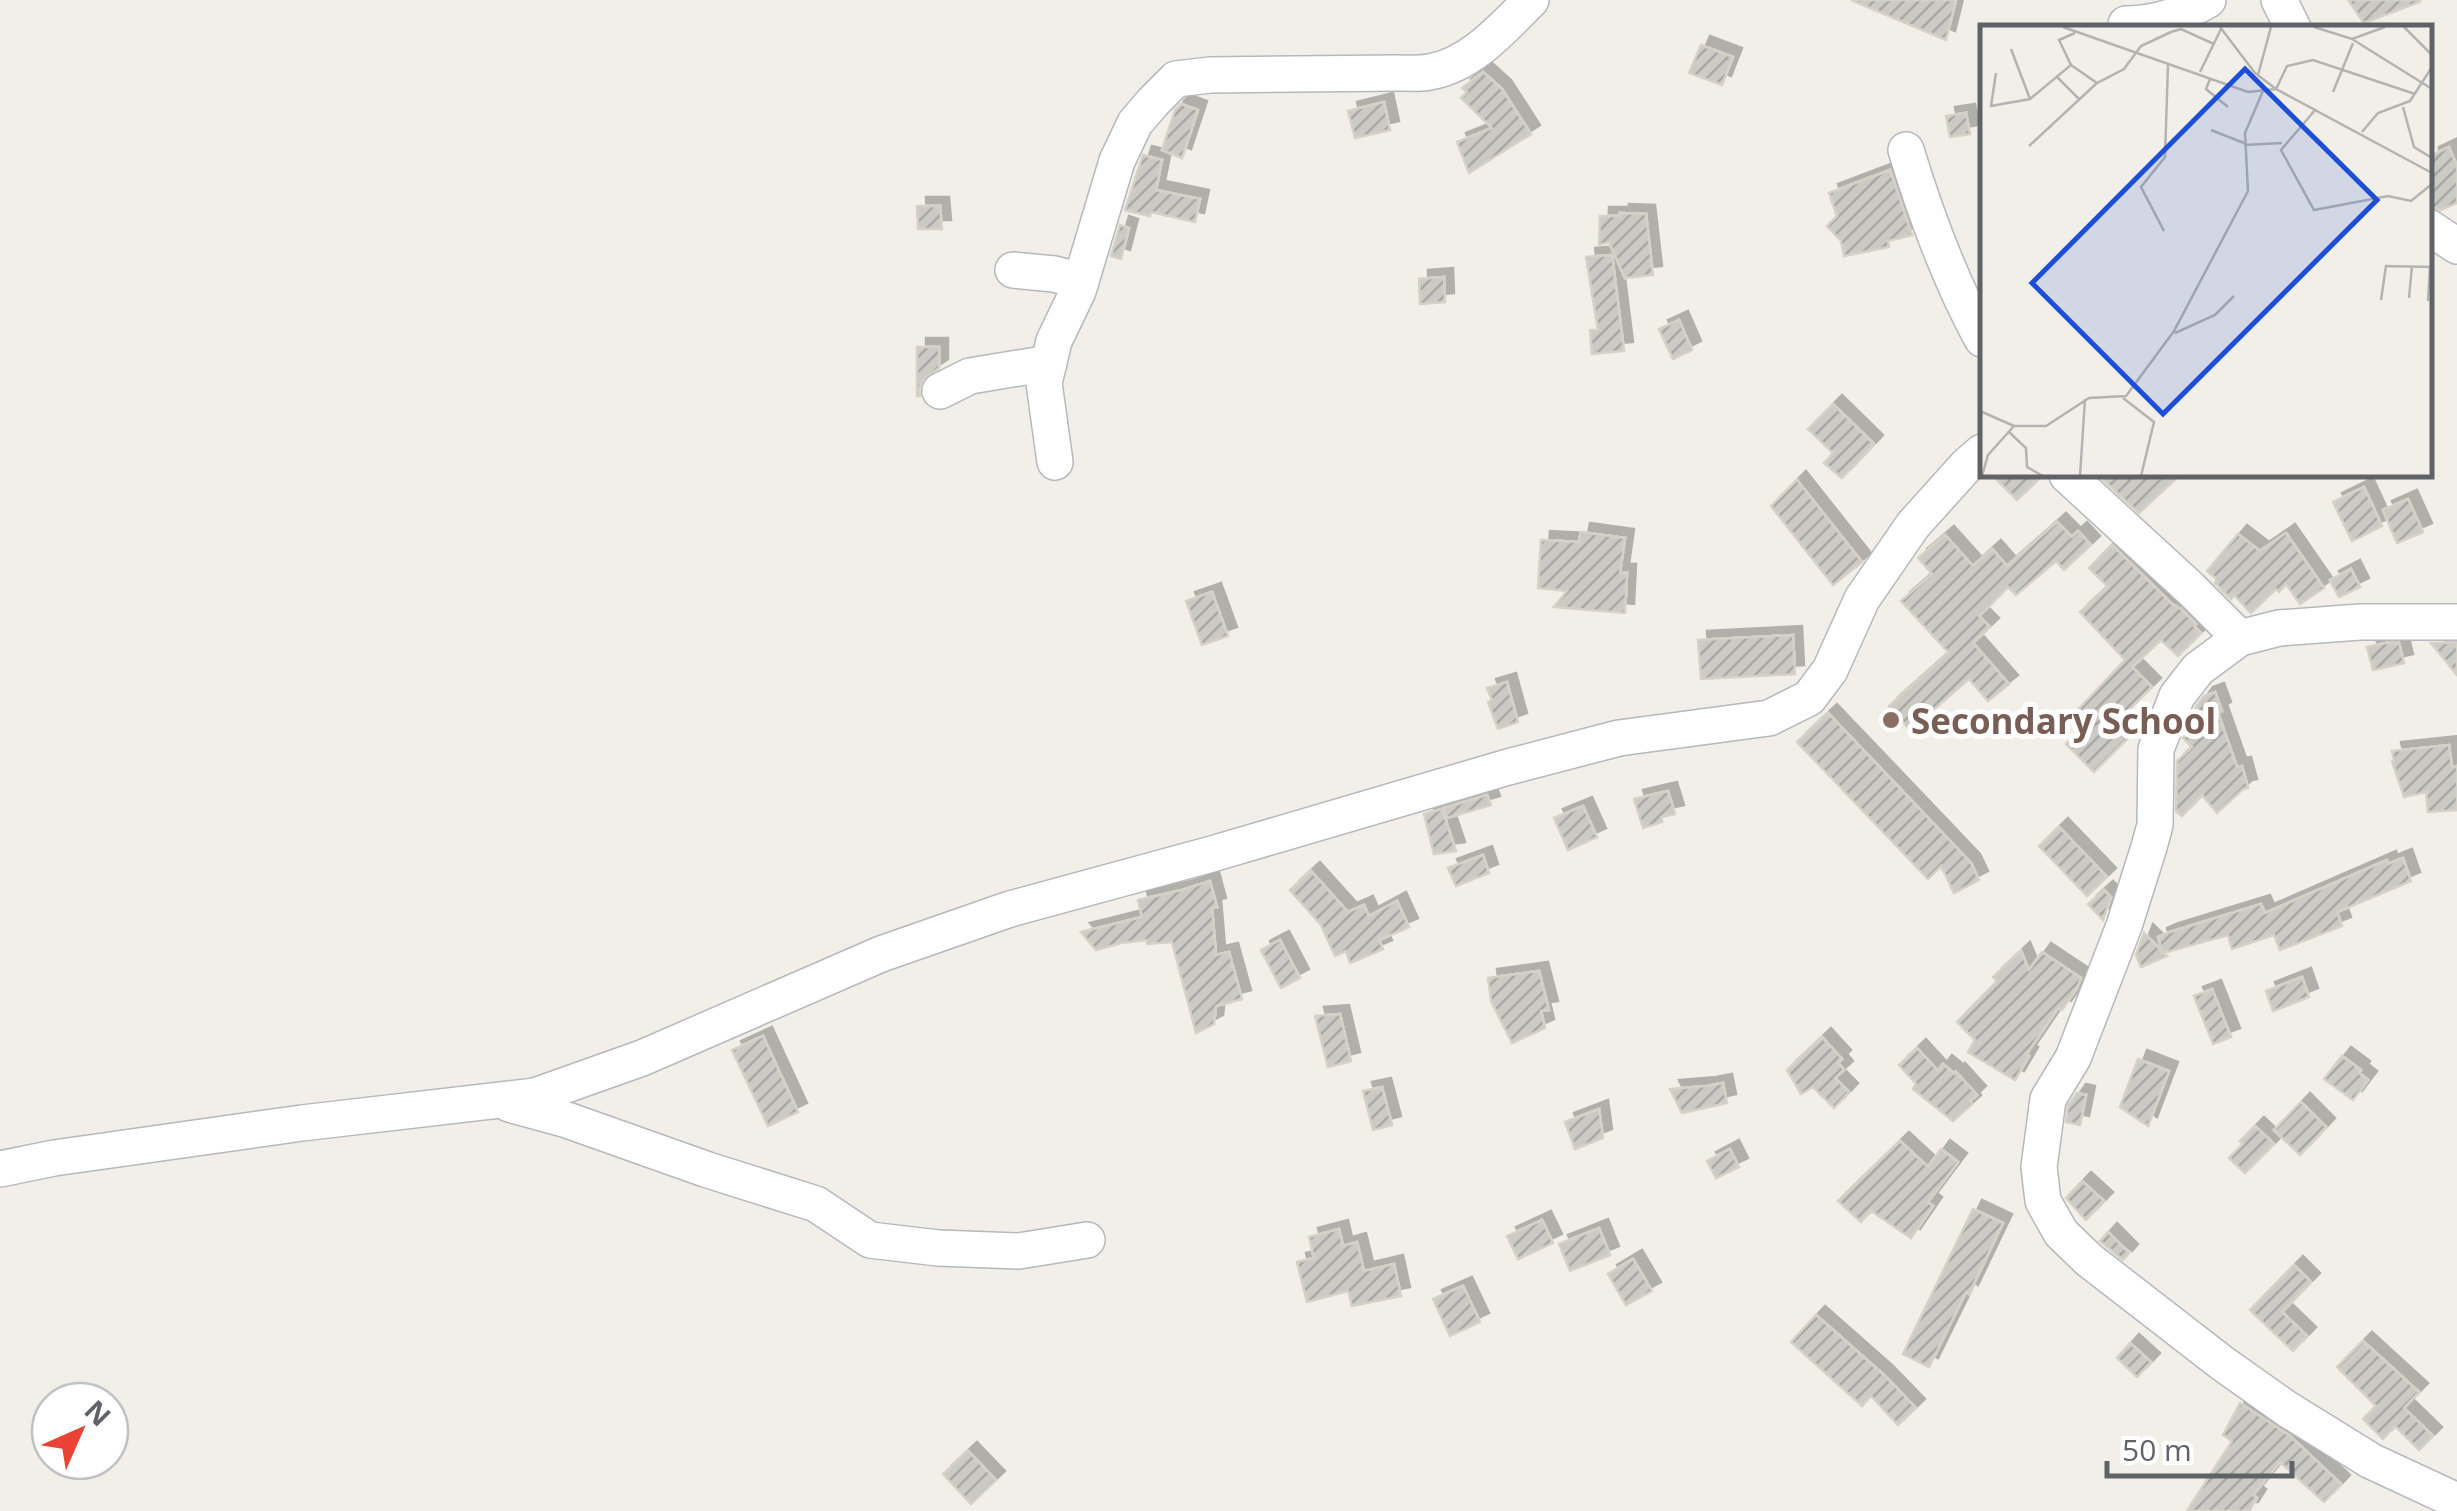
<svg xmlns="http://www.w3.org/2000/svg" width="2457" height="1511" font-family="'Open Sans',sans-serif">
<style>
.building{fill:url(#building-hatch);stroke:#d6d1c6;stroke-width:2.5;filter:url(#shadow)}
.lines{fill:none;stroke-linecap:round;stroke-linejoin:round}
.minor-casing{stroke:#b5b8bc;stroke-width:38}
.minor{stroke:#fff;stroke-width:35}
.education-dot{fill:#8d6e63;stroke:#fff;stroke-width:4}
.labels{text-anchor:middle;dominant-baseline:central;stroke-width:10;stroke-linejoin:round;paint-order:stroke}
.education-label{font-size:35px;font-weight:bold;fill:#785e54;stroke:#fff;text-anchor:start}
.inset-road{fill:none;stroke:#b3b3b1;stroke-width:2.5}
.view{fill:#1d4ed8;fill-opacity:0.15;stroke:#1d4ed8;stroke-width:5}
.inset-edge{fill:none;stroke:#5f6368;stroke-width:5}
</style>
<defs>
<pattern id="building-hatch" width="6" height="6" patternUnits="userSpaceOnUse" patternTransform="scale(2.5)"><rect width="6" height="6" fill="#cccac5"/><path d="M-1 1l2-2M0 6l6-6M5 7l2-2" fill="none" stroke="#a9a8a4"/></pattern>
<filter id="shadow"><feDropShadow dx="9" dy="-9" stdDeviation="0" flood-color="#0004"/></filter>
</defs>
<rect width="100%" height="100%" fill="#f1efe8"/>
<g class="building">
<polygon points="1851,0 1956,0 1946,40"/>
<polygon points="2348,0 2420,0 2420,2 2364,23"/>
<polygon points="1701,45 1733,57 1722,85 1689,73"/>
<polygon points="1483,72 1502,89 1531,134 1469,173 1457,142 1492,128 1461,98 1467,92 1462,88"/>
<polygon points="1384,102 1390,130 1355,138 1348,111"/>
<polygon points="1181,104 1198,110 1182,158 1162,150 1175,110"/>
<polygon points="1966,113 1970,134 1950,137 1946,116"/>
<polygon points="2449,147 2457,166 2457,203 2441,210 2430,207 2430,156"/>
<polygon points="1143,155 1162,160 1156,190 1200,199 1195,222 1151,212 1150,216 1125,210"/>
<polygon points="1890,170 1912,235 1888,241 1889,247 1844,256 1841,241 1827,226 1837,216 1829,193"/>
<polygon points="917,206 940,206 942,229 918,229"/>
<polygon points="1620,213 1646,214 1653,275 1625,278 1609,242 1599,245 1600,216 1620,216"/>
<polygon points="1120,225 1129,228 1121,259 1111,256"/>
<polygon points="1612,255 1624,351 1592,354 1590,330 1598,330 1586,257"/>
<polygon points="1444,277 1445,302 1420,304 1419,279"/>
<polygon points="1679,320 1692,350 1673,359 1659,329"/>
<polygon points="917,347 939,347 939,368 923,379 919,389 920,396 917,396"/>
<polygon points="1833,404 1874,444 1842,478 1824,463 1833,453 1808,429"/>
<polygon points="1992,475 2043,475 2017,500"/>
<polygon points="2098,475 2180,475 2139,513"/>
<polygon points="1797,480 1862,562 1833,585 1771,506"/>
<polygon points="2364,487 2382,526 2352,541 2333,502"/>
<polygon points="2408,499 2423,532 2397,543 2383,510"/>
<polygon points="2057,522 2072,537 2078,531 2091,545 2064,570 2056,561 2016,595 2008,587 1979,616 1990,627 1973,643 2009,684 1988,701 1969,679 1910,730 1889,706 1949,653 1901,601 1932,574 1918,558 1945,535 1973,566 1992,549 2007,566"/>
<polygon points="1581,532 1625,538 1620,573 1627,573 1625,613 1554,607 1567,591 1538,588 1541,540 1579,542"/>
<polygon points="2286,533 2324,588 2300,604 2286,584 2279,592 2276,589 2251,613 2234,595 2231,599 2215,583 2217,579 2207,571 2238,534 2260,551"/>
<polygon points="2112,545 2172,604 2181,609 2196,624 2194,626 2201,633 2178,656 2161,640 2132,667 2152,687 2113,725 2127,739 2094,772 2066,744 2085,725 2074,714 2125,660 2080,612 2108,587 2089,568"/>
<polygon points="2351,569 2360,587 2339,597 2330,580"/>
<polygon points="1212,592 1228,636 1202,645 1186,601"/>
<polygon points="1793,635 1795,674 1701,679 1698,640"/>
<polygon points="2386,643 2399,643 2404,663 2373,670 2367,647"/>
<polygon points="2431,643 2457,643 2457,675"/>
<polygon points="1507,682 1518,722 1498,729 1488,702 1492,700 1487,688"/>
<polygon points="2215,692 2222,711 2218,713 2237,767 2242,766 2248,788 2243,789 2217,813 2202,795 2182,816 2176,811 2177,761 2192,747 2183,738 2196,725 2192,716 2196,707 2204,696"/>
<polygon points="1828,713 1971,863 1979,880 1954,893 1941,866 1928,879 1797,742"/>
<polygon points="2449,745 2452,767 2457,766 2457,810 2428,812 2426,792 2404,797 2392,761 2394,760 2392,751"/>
<polygon points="1668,791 1675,814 1661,817 1662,822 1643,828 1634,799"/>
<polygon points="1487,795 1491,805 1447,818 1444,808"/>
<polygon points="1583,806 1597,837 1568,850 1554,818"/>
<polygon points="1442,809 1456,851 1434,854 1424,814"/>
<polygon points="2059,827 2107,877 2087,896 2039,846"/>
<polygon points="1483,855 1489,873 1456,886 1448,868"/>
<polygon points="2403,858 2411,881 2337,912 2342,926 2280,950 2274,935 2232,949 2228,935 2163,953 2167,956 2141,967 2136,955 2144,933 2162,951 2158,937 2170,932 2261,904 2265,913 2387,860 2388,864"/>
<polygon points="1311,871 1348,912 1364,905 1369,916 1397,901 1409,927 1379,940 1383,949 1350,963 1346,951 1335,956 1321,925 1290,890"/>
<polygon points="1210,881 1217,907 1212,908 1216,955 1229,952 1242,999 1216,1006 1214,1024 1196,1033 1172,942 1147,944 1147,940 1121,943 1096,950 1081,932 1142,917 1138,900 1182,890"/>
<polygon points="2104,890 2111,897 2103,920 2088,904"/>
<polygon points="1280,940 1300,978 1281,988 1261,950"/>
<polygon points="2021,951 2029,970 2042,952 2081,978 2077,988 2062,1010 2058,1008 2026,1055 2029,1056 2015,1080 1968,1052 1975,1040 1957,1022 1997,981 1993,977"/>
<polygon points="1539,971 1549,1010 1541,1011 1545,1028 1512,1043 1491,1001 1488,978"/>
<polygon points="2302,977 2309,997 2273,1011 2266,991"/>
<polygon points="2212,989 2231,1037 2213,1044 2194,996"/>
<polygon points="1340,1014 1351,1061 1328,1067 1315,1016"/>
<polygon points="763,1036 798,1112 768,1126 732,1050"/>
<polygon points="1822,1037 1842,1059 1838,1063 1844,1070 1835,1078 1849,1092 1834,1108 1813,1087 1801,1094 1787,1070"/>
<polygon points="1917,1048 1938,1071 1943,1064 1955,1074 1956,1072 1977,1095 1970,1101 1972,1104 1953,1121 1913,1089 1916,1084 1899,1065"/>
<polygon points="2342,1056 2361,1070 2359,1073 2368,1080 2353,1100 2324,1079"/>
<polygon points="2138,1059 2169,1071 2148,1126 2120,1107"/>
<polygon points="1723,1083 1727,1103 1682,1113 1670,1089 1707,1086"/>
<polygon points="1382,1087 1392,1125 1373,1130 1363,1091"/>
<polygon points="2077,1093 2086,1095 2080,1125 2066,1122 2068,1106"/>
<polygon points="2301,1102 2326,1127 2300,1155 2274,1130"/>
<polygon points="1599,1109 1603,1138 1575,1149 1565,1122"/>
<polygon points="2255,1126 2274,1144 2245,1173 2229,1158 2243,1144 2240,1141"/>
<polygon points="1900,1141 1928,1167 1941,1149 1958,1162 1928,1202 1933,1206 1911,1238 1871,1211 1861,1222 1838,1201"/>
<polygon points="1730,1149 1739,1167 1716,1178 1707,1161"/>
<polygon points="2082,1181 2104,1201 2086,1220 2066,1198"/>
<polygon points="1973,1209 2003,1223 1969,1294 1966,1292 1929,1367 1903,1354"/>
<polygon points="1542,1220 1553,1243 1518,1259 1507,1236"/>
<polygon points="1599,1228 1610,1255 1570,1271 1559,1244"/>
<polygon points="1339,1229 1343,1246 1357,1242 1364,1271 1394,1264 1401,1296 1352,1306 1348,1291 1307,1302 1297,1262 1314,1258 1309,1237"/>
<polygon points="2108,1232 2129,1253 2123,1260 2100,1241"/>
<polygon points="1633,1259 1652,1291 1626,1305 1608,1274"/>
<polygon points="2294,1265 2311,1282 2282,1312 2307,1336 2293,1351 2250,1310"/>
<polygon points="1463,1286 1480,1322 1450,1336 1433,1299"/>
<polygon points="1816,1315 1884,1375 1916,1408 1898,1425 1871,1396 1862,1406 1791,1342"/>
<polygon points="2363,1341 2419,1392 2404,1408 2433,1436 2419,1450 2395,1426 2383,1439 2363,1419 2376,1406 2337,1367"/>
<polygon points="2130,1343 2151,1362 2137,1377 2117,1358"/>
<polygon points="2240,1403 2290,1436 2341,1484 2324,1502 2280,1462 2253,1495 2257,1498 2249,1511 2187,1511 2232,1441 2223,1435"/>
<polygon points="968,1451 996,1480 971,1504 943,1474"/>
</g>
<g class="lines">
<defs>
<g id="minor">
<polyline points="2279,0 2293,28"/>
<path d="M2126,24C2156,24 2182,15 2208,0"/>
<path d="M1906,150C1926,216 1949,278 1982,339"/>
<polyline points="2430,228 2457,246"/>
<polyline points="1013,270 1054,274 1081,281"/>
<polyline points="940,391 970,376 1049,363"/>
<path d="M1055,462L1044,383L1054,341L1078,291L1117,161L1135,123L1153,102L1176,79L1210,75L1397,73C1408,73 1419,74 1429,72C1470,66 1503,28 1531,0"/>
<polyline points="2067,475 2191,589 2240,638"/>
<polyline points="2457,622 2360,622 2279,628 2240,638 2198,669 2177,696 2156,749 2155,825 2149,847 2124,926 2073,1058 2048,1099 2039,1167 2043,1201 2061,1233 2089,1260 2222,1363 2287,1409 2371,1461 2457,1501"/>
<polyline points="509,1104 567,1120 708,1170 816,1204 870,1240 938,1248 1019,1251 1087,1240"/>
<polyline points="0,1169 54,1158 302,1123 535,1096 642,1058 881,954 1010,909 1212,854 1508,767 1619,738 1769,718 1809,698 1830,670 1862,599 1913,525 1967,465 1982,452"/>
</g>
</defs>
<use href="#minor" class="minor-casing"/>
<use href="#minor" class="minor"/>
</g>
<circle class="education-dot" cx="1891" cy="720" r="10"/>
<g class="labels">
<g class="education-label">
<text x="1911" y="720">Secondary School</text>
</g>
</g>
<g transform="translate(1980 25)">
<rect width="452" height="452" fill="#f1efe8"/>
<path class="inset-road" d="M83,2L268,67L296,64L307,41L333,35L435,69M240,2L275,48L296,64L452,148M334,2L372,14L405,2M424,2L452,30M372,14L452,64M31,24L50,74M91,40L117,58L144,44L161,21L191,7L201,4L234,19M220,47L241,4M16,48L11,81L50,74L91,40L79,15L95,8M278,50L291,2M77,52L99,74M230,54L226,64L248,82M353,67L373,18M423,82L434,122L452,133M336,84L301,125L334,185L408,171L431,176L452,159M231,105L264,118M382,107L398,88L430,76L452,42M264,120L302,118M49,121L117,58M184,206L161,162L185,132L188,39M429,273L432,241M401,275L406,241L452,242M448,276L450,242M195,308L235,290L254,271M143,373L174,397L161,451M0,386L34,401M29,407L46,423L47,442L63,451M2,451L8,430L34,401H66L109,373L146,371L194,306L268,166L265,108L283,66M100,451L105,374"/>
<path class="view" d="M265,44L397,175L183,389L52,258Z"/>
<rect width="452" height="452" class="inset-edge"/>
</g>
<g transform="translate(80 1431) rotate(45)"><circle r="48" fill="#ffffff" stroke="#bfc1c3" stroke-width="2.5"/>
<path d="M0-8L18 38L0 25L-18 38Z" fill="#ea4335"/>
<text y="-15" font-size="28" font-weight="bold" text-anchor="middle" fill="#5f6368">N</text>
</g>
<path d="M2107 1461v15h185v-15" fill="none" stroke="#5f6368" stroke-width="5"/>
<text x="2122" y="1461" font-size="30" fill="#5f6368" stroke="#ffffff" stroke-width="8" paint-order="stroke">50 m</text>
</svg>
